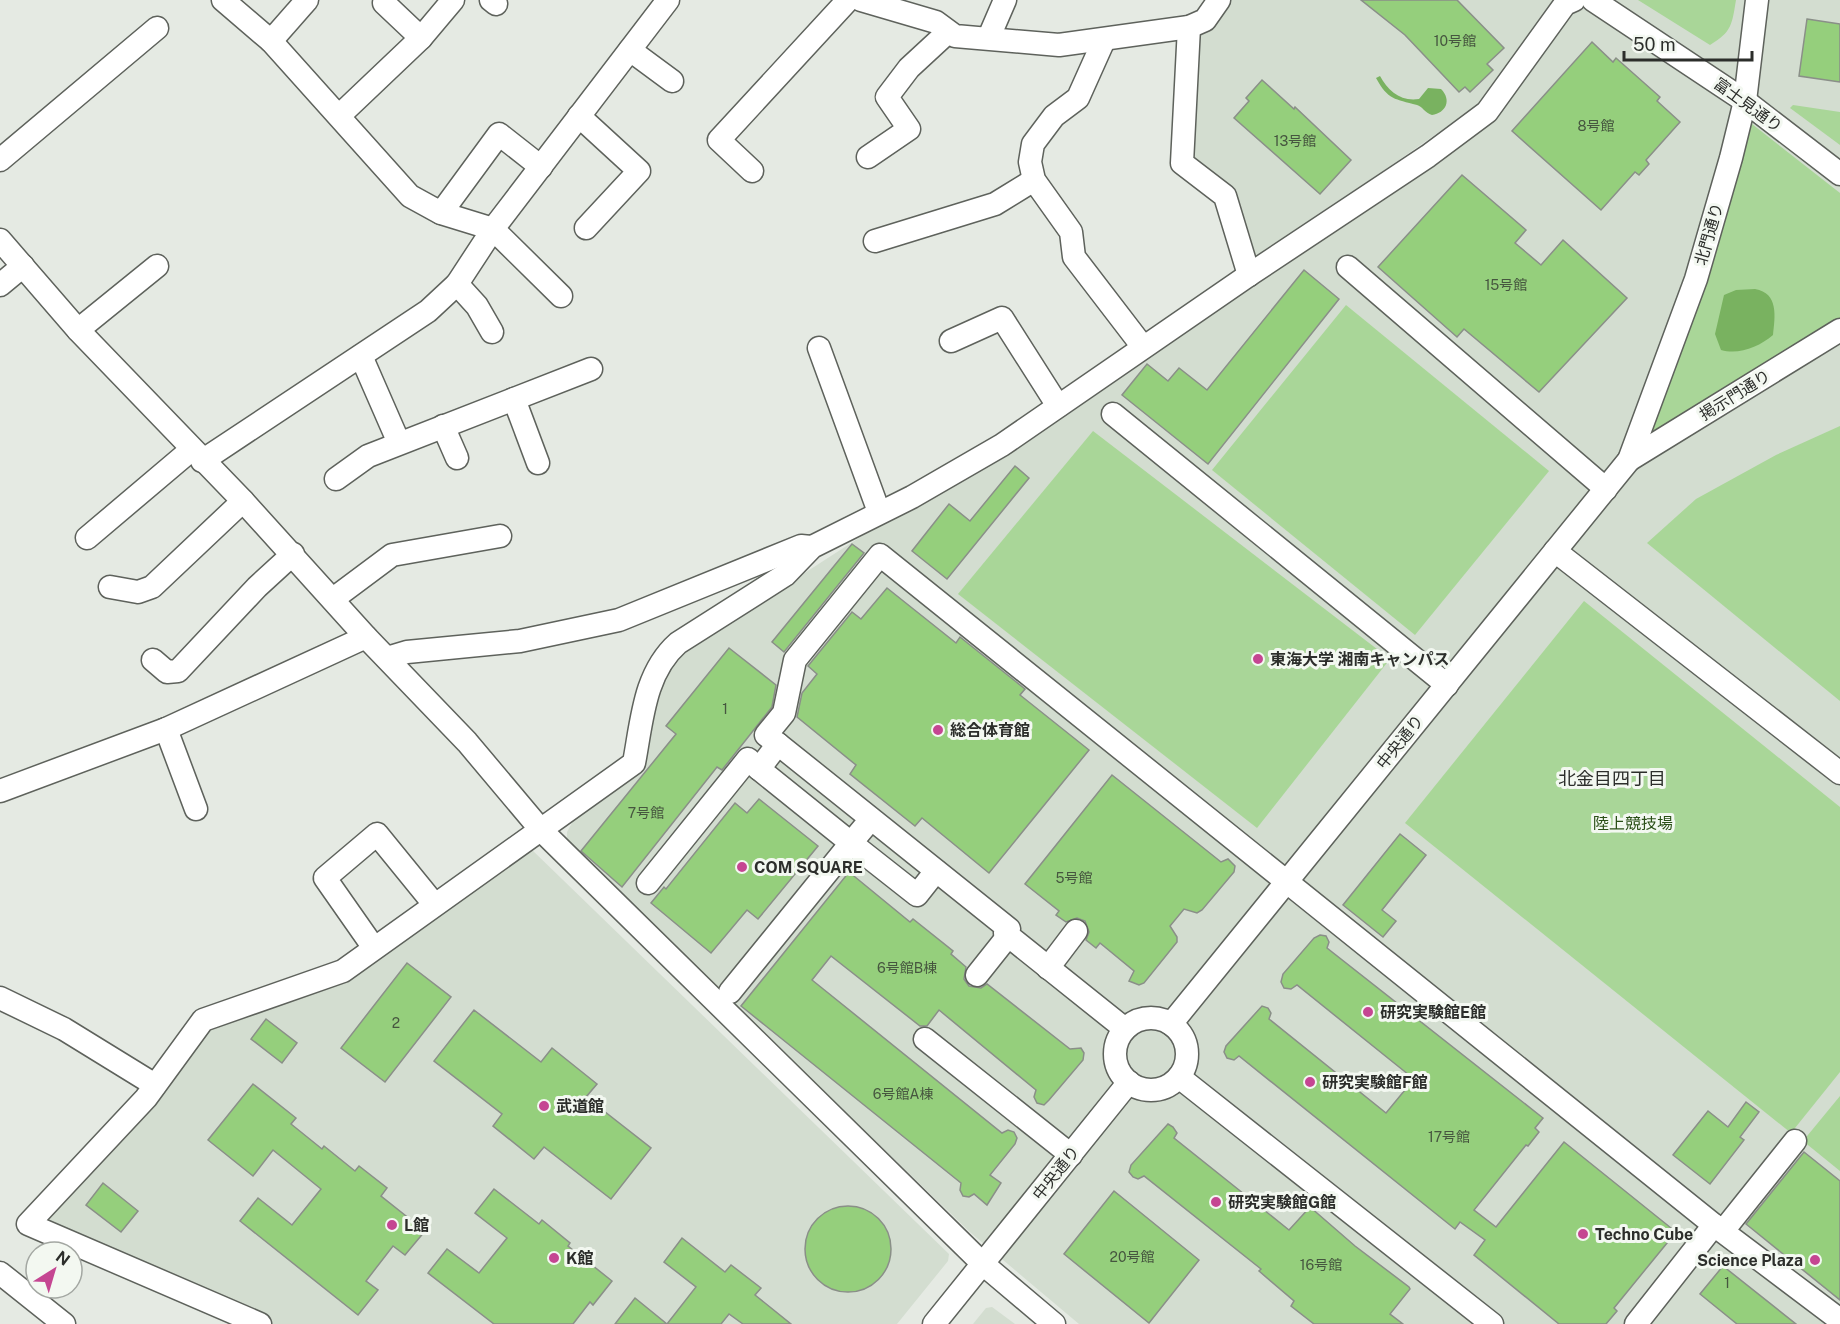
<svg xmlns="http://www.w3.org/2000/svg" width="1840" height="1324" font-family="'Public Sans','Noto Sans JP',sans-serif">
<style>
.built{fill:#d3ddd0}
.green{fill:#a9d698}
.water{fill:#79b260}
.building{fill:#95cf7c;stroke:#8a8f88;stroke-width:1.5}
.lines{fill:none;stroke-linecap:round;stroke-linejoin:round}
.minor-casing{stroke:#5e625c;stroke-width:25}
.minor{stroke:#fff;stroke-width:22}
.poi-dot{fill:#c54692;stroke:#f3f8f1;stroke-width:2}
.labels{text-anchor:middle;dominant-baseline:central;stroke-width:6;stroke-linejoin:round;paint-order:stroke}
.number-label{font-size:14px;fill:#46563f}
.street-label{font-size:16px;fill:#2c2e2b;stroke:#f3f8f1}
.poi-label{font-size:16px;font-weight:bold;fill:#2c2e2b;stroke:#f3f8f1;text-anchor:start}
.park-label{font-size:16px;fill:#2a4f17;stroke:#f3f8f1}
.neighbourhood-label{font-size:18px;fill:#2c2e2b;stroke:#f3f8f1}
</style>
<rect width="100%" height="100%" fill="#e5eae3"/>
<g class="built">
<polygon points="1212,0 1553,0 1478,105 1249,264 1235,211 1184,169 1200,31"/>
<polygon points="1616,0 1840,0 1840,1324 1079,1324 971,1233 567,845 567,832 573,821 637,768 658,685 668,666 684,651 1441,162 1497,118 1572,12"/>
<polygon points="530,848 949,1254 948,1261 897,1324 270,1324 48,1230 44,1210 202,1030 348,977"/>
<polygon points="992,1307 1015,1324 973,1324 986,1308"/>
</g>
<g class="green">
<path d="M1638,0H1736C1732,24 1732,32 1710,45Z"/>
<polygon points="1793,105 1840,112 1840,145 1790,108"/>
<polygon points="1752,124 1840,193 1840,321 1648,441"/>
<polygon points="1346,305 1549,471 1415,635 1212,470"/>
<polygon points="1840,426 1840,701 1647,543 1696,499 1776,455"/>
<polygon points="1093,431 1390,659 1257,828 958,594"/>
<polygon points="1584,601 1840,807 1840,1072 1791,1133 1405,823"/>
<polygon points="1840,1096 1840,1171 1803,1141"/>
</g>
<g class="water">
<path d="M1380,76C1388,91 1401,102 1419,99L1428,88L1441,89C1452,100 1446,113 1432,115C1425,113 1422,106 1417,105C1395,99 1388,100 1376,78Z"/>
<path d="M1755,289C1779,293 1775,317 1773,335C1759,347 1739,355 1721,350L1715,334L1724,295L1736,290Z"/>
</g>
<g class="building">
<polygon points="1361,0 1457,0 1504,48 1487,64 1493,70 1470,92 1465,87 1459,92 1405,35"/>
<polygon points="1807,19 1840,24 1840,82 1799,76"/>
<polygon points="1592,42 1613,62 1616,58 1660,97 1657,101 1680,122 1646,160 1649,164 1639,175 1635,172 1601,210 1512,131"/>
<polygon points="1262,80 1294,109 1295,107 1351,160 1320,194 1234,118 1249,101 1246,98"/>
<polygon points="1462,175 1526,230 1515,243 1541,265 1563,240 1627,298 1539,392 1464,329 1457,337 1378,267"/>
<polygon points="1304,270 1339,299 1208,464 1122,395 1147,364 1168,381 1179,368 1207,390"/>
<polygon points="1015,466 1029,478 947,579 912,551 949,504 970,521"/>
<polygon points="852,544 864,553 784,652 772,642"/>
<polygon points="887,588 956,643 960,637 1025,689 1020,695 1089,750 989,873 922,818 915,826 850,774 856,765 797,717 802,693 817,674 808,666 852,612 861,619"/>
<polygon points="729,648 776,685 772,707 722,770 717,767 622,887 581,851 676,734 666,726"/>
<polygon points="1112,775 1221,862 1228,859 1235,866 1234,872 1202,910 1197,913 1184,909 1170,926 1177,937 1177,942 1144,983 1139,985 1129,981 1134,971 1100,943 1096,948 1086,940 1089,932 1085,921 1077,918 1066,922 1056,915 1059,911 1025,884"/>
<polygon points="759,799 818,846 758,919 747,910 711,953 651,903 664,887 666,889 735,803 747,813"/>
<polygon points="1400,834 1426,855 1382,910 1396,921 1383,937 1343,905"/>
<polygon points="849,872 910,922 913,919 953,951 951,954 966,967 964,979 969,986 981,988 987,984 1070,1049 1081,1048 1084,1053 1083,1060 1049,1100 1044,1105 1037,1103 1034,1097 1036,1090 939,1010 927,1026 920,1026 831,956 812,980 1002,1133 1008,1130 1014,1132 1017,1138 1015,1144 990,1175 1001,1183 987,1205 974,1194 969,1197 963,1196 960,1190 961,1183 741,1006"/>
<polygon points="1320,935 1326,936 1329,942 1327,948 1543,1118 1535,1128 1539,1132 1528,1146 1526,1145 1474,1210 1496,1227 1564,1142 1676,1232 1614,1308 1617,1311 1606,1324 1559,1324 1474,1255 1485,1240 1460,1222 1455,1229 1239,1056 1234,1060 1227,1058 1224,1052 1226,1046 1262,1006 1268,1008 1271,1013 1269,1019 1386,1113 1414,1079 1297,985 1291,989 1284,988 1281,982 1283,974 1314,938"/>
<polygon points="407,963 451,997 385,1082 341,1048"/>
<polygon points="474,1010 541,1062 552,1048 597,1084 586,1097 651,1148 611,1199 544,1147 534,1159 493,1126 502,1114 434,1061"/>
<polygon points="266,1019 297,1043 282,1063 251,1039"/>
<polygon points="253,1084 296,1118 291,1124 322,1149 324,1146 355,1171 359,1166 387,1188 381,1196 425,1231 405,1255 393,1246 366,1281 378,1290 358,1315 240,1221 258,1198 292,1225 321,1189 273,1150 253,1176 208,1140"/>
<polygon points="1746,1102 1759,1112 1740,1137 1744,1140 1710,1184 1673,1155 1708,1111 1728,1127"/>
<polygon points="1168,1124 1173,1127 1177,1133 1174,1138 1289,1230 1310,1207 1355,1246 1409,1287 1410,1289 1390,1314 1403,1324 1314,1324 1291,1306 1294,1301 1259,1271 1261,1269 1144,1176 1138,1179 1133,1177 1129,1172 1131,1165"/>
<polygon points="1804,1152 1840,1181 1840,1300 1746,1224"/>
<polygon points="103,1183 138,1211 121,1232 86,1205"/>
<polygon points="494,1189 539,1224 542,1220 570,1243 568,1246 612,1281 593,1305 590,1302 573,1324 494,1324 428,1273 447,1249 479,1273 507,1238 475,1213"/>
<polygon points="1114,1191 1199,1260 1149,1323 1064,1254"/>
<circle cx="848" cy="1249" r="43"/>
<polygon points="682,1238 725,1272 731,1265 761,1288 755,1295 791,1324 743,1324 729,1314 721,1324 615,1324 635,1298 667,1324 696,1287 664,1262"/>
<polygon points="1723,1266 1796,1324 1737,1324 1700,1294"/>
</g>
<g class="lines">
<defs>
<g id="minor">
<polyline points="223,0 271,41 410,196 441,213 493,229 561,296"/>
<polyline points="491,0 496,4"/>
<polyline points="861,0 936,22 955,36 1059,45 1189,27 1205,20 1219,0"/>
<polyline points="1593,0 1745,101 1840,174"/>
<polyline points="384,3 421,38"/>
<polyline points="1189,27 1182,163 1225,196 1249,275"/>
<polyline points="989,37 1005,0"/>
<polyline points="1104,40 1078,98 1054,116 1033,144 1030,162 1034,180 1071,232 1074,257 1143,347"/>
<polyline points="271,41 307,0"/>
<polyline points="630,50 672,81"/>
<polyline points="340,115 421,38 453,0"/>
<polyline points="579,116 639,171 586,228"/>
<polyline points="868,157 909,129 887,97 909,68 948,32"/>
<polyline points="0,160 157,28"/>
<polyline points="752,171 719,140 848,0"/>
<polyline points="441,213 499,134 541,167"/>
<polyline points="0,240 78,330 243,501 366,637 467,742 541,830 983,1264 1054,1324"/>
<polyline points="875,241 995,204 1034,180"/>
<polyline points="1348,267 1606,489"/>
<polyline points="457,284 477,306 492,332"/>
<polyline points="0,285 23,266"/>
<polyline points="78,330 157,266"/>
<polyline points="951,341 1002,318 1058,406"/>
<polyline points="819,348 879,512"/>
<polyline points="361,356 399,443"/>
<polyline points="514,399 538,463"/>
<polyline points="1113,414 1447,685"/>
<polyline points="443,426 457,458"/>
<polyline points="1629,460 1840,330"/>
<polyline points="202,461 428,311 457,284 493,229 668,0"/>
<polyline points="336,479 368,456 591,369"/>
<polyline points="87,538 191,450"/>
<polyline points="1555,551 1840,773"/>
<polyline points="110,587 138,592 152,587 243,501"/>
<polyline points="333,599 392,555 500,536"/>
<polyline points="387,658 407,652 520,641 619,620 801,546 811,547"/>
<polyline points="153,660 167,672 178,671 257,587 293,554"/>
<polyline points="166,729 196,809"/>
<polyline points="778,744 766,735 784,713 795,660 880,555 1714,1225"/>
<polyline points="0,791 166,729 366,637"/>
<polyline points="871,819 851,843 759,769 778,744 1009,929 1005,933 1125,1029"/>
<polyline points="648,883 748,759 759,769"/>
<polyline points="374,948 325,878 377,834 434,904"/>
<polyline points="1048,968 1076,931"/>
<polyline points="977,975 1008,936"/>
<polyline points="730,992 851,843 917,895 936,871"/>
<polyline points="0,998 64,1029 155,1085"/>
<circle cx="1151" cy="1054" r="36"/>
<polyline points="1171,1024 1629,460 1696,279 1731,158 1745,101 1757,0"/>
<polyline points="925,1039 1071,1155"/>
<polyline points="1179,1077 1492,1324"/>
<polyline points="1723,1231 1795,1141"/>
<polyline points="0,1273 64,1324"/>
<path d="M260,1324L28,1224L146,1098L203,1020L343,971L634,763C642,721 644,673 678,643L785,575L812,547L912,497L1002,445L1249,275L1428,156L1487,112L1565,4L1574,0"/>
<polyline points="934,1324 1129,1082"/>
<polyline points="1636,1324 1714,1225 1840,1320"/>
</g>
</defs>
<use href="#minor" class="minor-casing"/>
<use href="#minor" class="minor"/>
</g>
<g class="poi-dot">
<circle cx="1258" cy="659" r="6"/>
<circle cx="938" cy="730" r="6"/>
<circle cx="742" cy="867" r="6"/>
<circle cx="1368" cy="1012" r="6"/>
<circle cx="1310" cy="1082" r="6"/>
<circle cx="544" cy="1106" r="6"/>
<circle cx="1216" cy="1202" r="6"/>
<circle cx="392" cy="1225" r="6"/>
<circle cx="1583" cy="1234" r="6"/>
<circle cx="554" cy="1258" r="6"/>
<circle cx="1815" cy="1260" r="6"/>
</g>
<g class="labels">
<g class="number-label">
<text x="1455" y="41">10号館</text>
<text x="1596" y="126">8号館</text>
<text x="1295" y="141">13号館</text>
<text x="1506" y="285">15号館</text>
<text x="725" y="709">1</text>
<text x="646" y="813">7号館</text>
<text x="1074" y="878">5号館</text>
<text x="907" y="968">6号館B棟</text>
<text x="396" y="1023">2</text>
<text x="903" y="1094">6号館A棟</text>
<text x="1449" y="1137">17号館</text>
<text x="1132" y="1257">20号館</text>
<text x="1321" y="1265">16号館</text>
<text x="1727" y="1283">1</text>
</g>
<g class="street-label">
<text transform="translate(1748 105) rotate(36)">富士見通り</text>
<text transform="translate(1709 234) rotate(-74)">北門通り</text>
<text transform="translate(1735 395) rotate(-32)">掲示門通り</text>
<text transform="translate(1400 742) rotate(-51)">中央通り</text>
<text transform="translate(1056 1173) rotate(-51)">中央通り</text>
</g>
<g class="poi-label">
<text x="1270" y="659">東海大学 湘南キャンパス</text>
<text x="950" y="730">総合体育館</text>
<text x="754" y="867">COM SQUARE</text>
<text x="1380" y="1012">研究実験館E館</text>
<text x="1322" y="1082">研究実験館F館</text>
<text x="556" y="1106">武道館</text>
<text x="1228" y="1202">研究実験館G館</text>
<text x="404" y="1225">L館</text>
<text x="1595" y="1234">Techno Cube</text>
<text x="566" y="1258">K館</text>
<text x="1803" y="1260" text-anchor="end">Science Plaza</text>
</g>
<g class="park-label">
<text x="1633" y="823">陸上競技場</text>
</g>
<g class="neighbourhood-label">
<text x="1612" y="778">北金目四丁目</text>
</g>
</g>
<g transform="translate(54 1270) rotate(37)"><circle r="28" fill="#f3f8f1" stroke="#a3a7a2" stroke-width="1.5"/>
<path d="M0-4.5L10 22L0 15L-10 22Z" fill="#c54692"/>
<text y="-9" font-size="16" font-weight="bold" text-anchor="middle" fill="#2c2e2b">N</text>
</g>
<path d="M1624 51v9h128v-9" fill="none" stroke="#2c2e2b" stroke-width="3"/>
<text x="1633" y="51" font-size="18" fill="#2c2e2b" stroke="#f3f8f1" stroke-width="4.5" paint-order="stroke">50 m</text>
</svg>
